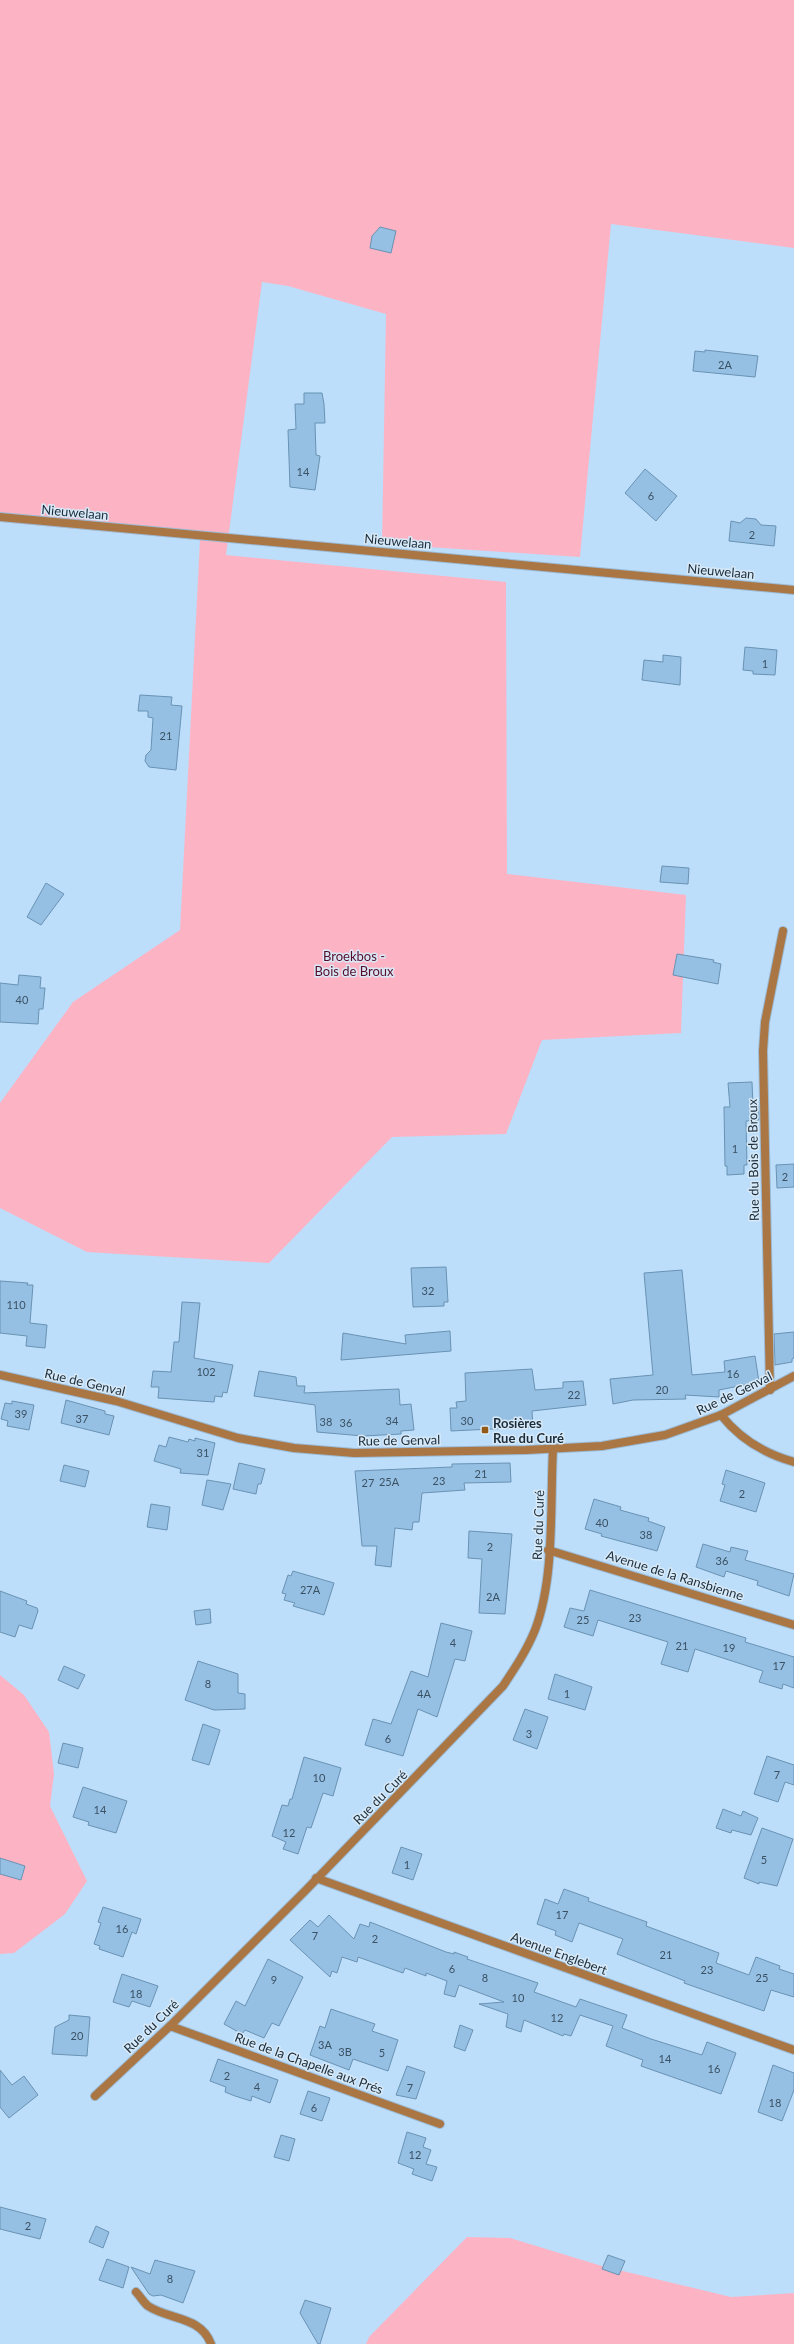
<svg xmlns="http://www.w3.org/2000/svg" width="794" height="2344" font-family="Lato,sans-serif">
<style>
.green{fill:#fcb4c5}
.building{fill:#96c0e3;stroke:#6992b3}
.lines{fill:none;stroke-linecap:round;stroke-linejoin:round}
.minor-casing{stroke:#9cbad4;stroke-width:10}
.tertiary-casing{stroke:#9cbad4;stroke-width:10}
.minor{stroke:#aa7643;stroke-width:8}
.tertiary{stroke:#aa7643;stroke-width:8}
.poi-dot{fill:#935916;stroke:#d8e9f7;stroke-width:1.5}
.labels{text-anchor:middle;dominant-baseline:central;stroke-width:3;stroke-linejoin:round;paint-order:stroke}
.number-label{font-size:11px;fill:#3a5164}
.street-label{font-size:13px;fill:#1b2c3a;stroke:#d8e9f7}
.park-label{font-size:13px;fill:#570d29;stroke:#d8e9f7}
.poi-label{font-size:13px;font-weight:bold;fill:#1b2c3a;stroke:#d8e9f7;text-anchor:start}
</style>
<rect width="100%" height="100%" fill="#bcdefb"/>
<g class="green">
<polygon points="0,0 794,0 794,248 611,224 580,557 382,544 386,314 288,286 262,282 226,555 506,582 507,874 686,895 681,1033 542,1040 506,1134 392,1137 269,1263 87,1252 0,1208 0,1103 73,1002 180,930 200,540 0,522"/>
<polygon points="0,1675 24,1695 49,1732 54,1774 50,1806 87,1881 65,1914 14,1953 0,1954"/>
<polygon points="467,2237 510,2238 602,2266 731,2297 794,2293 794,2344 366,2344 369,2337"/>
</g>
<g class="building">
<polygon points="380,227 396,231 391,253 370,248 372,236"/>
<polygon points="705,350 758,356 755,377 693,371 695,351 705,352"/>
<polygon points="304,393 322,393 324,404 325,423 315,423 316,455 320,456 315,490 290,487 288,430 296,429 295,404 304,404"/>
<polygon points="645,469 677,496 656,521 625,493"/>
<polygon points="746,518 756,519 761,525 776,526 774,546 729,541 731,521 740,523"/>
<polygon points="745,647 777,650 775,675 753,674 753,671 743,670"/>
<polygon points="663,655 681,657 680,685 642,680 644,660 663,662"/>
<polygon points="140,695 172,697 171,705 182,706 176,770 149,767 145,761 146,755 151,750 153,718 148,717 148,711 138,711"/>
<polygon points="662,866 689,868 688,884 660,882"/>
<polygon points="46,883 64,894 41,925 27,917"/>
<polygon points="677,954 714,960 713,962 721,964 718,984 673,975"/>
<polygon points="19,975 41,977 40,988 45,988 43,1009 39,1009 38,1024 0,1022 0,983 18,985"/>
<polygon points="752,1082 753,1106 759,1105 759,1120 746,1121 747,1165 744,1165 744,1174 727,1175 727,1166 725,1166 724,1107 730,1107 728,1083"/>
<polygon points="794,1164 794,1187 777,1188 776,1165"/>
<polygon points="446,1267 448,1302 444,1302 444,1306 413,1307 411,1268"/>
<polygon points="682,1270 692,1375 725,1372 724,1361 755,1356 759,1382 719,1390 719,1397 685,1395 686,1399 633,1400 613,1404 610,1379 653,1375 644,1273"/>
<polygon points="0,1281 28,1283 27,1285 33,1285 30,1323 47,1325 45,1348 26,1346 27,1336 0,1333"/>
<polygon points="182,1302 200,1303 194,1358 233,1365 227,1393 223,1392 222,1397 215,1396 214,1402 158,1398 159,1387 151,1387 153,1371 171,1372 174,1342 179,1342"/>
<polygon points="450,1331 451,1351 341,1360 343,1333 406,1344 405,1335"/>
<polygon points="794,1332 794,1358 792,1359 792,1362 775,1365 774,1334"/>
<polygon points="532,1369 535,1390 563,1388 563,1382 583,1381 586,1405 532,1411 533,1427 451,1431 450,1408 457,1408 456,1402 466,1401 465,1373"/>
<polygon points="259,1371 296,1377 297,1386 305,1386 304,1393 399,1389 400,1405 411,1404 414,1430 401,1431 401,1434 363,1436 317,1432 315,1405 254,1396"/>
<polygon points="66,1400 105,1411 105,1414 114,1416 109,1435 61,1423"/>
<polygon points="12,1401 34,1405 29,1430 7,1426 8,1421 1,1419 5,1403 12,1404"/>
<polygon points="169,1437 188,1442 189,1439 195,1441 195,1438 215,1443 208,1475 180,1473 181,1469 154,1461 159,1445 166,1447"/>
<polygon points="239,1463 265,1469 261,1484 258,1484 256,1494 233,1489"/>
<polygon points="510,1463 511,1482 464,1483 465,1490 422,1493 419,1522 413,1522 412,1530 395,1528 391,1567 375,1565 377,1546 362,1546 355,1471 452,1467 452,1464"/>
<polygon points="64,1465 89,1471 85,1487 60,1481"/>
<polygon points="726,1470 765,1483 756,1512 720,1501 725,1485 722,1484"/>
<polygon points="207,1480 231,1484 223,1510 202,1505"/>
<polygon points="594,1499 621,1507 620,1510 649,1518 648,1521 665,1527 657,1551 601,1536 602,1534 585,1529"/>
<polygon points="151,1504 170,1507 167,1530 147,1527"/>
<polygon points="469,1531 512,1534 505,1614 479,1613 482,1559 468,1558"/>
<polygon points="703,1544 730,1552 731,1547 748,1551 745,1560 794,1574 789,1596 757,1585 758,1581 726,1571 724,1577 696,1567"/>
<polygon points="293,1571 334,1583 324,1615 293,1606 295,1603 284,1600 286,1594 282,1593 288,1575 291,1576"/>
<polygon points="590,1590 746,1638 745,1642 794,1657 794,1688 783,1684 782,1689 759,1682 763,1671 695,1649 688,1672 661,1664 668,1642 598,1620 593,1636 564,1627 570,1608 584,1611"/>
<polygon points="0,1591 27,1601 26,1604 37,1608 38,1611 32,1629 19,1625 15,1637 0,1632"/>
<polygon points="210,1609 211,1623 196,1625 194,1611"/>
<polygon points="441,1623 472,1631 465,1661 455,1659 437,1717 418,1709 403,1756 365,1745 373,1719 391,1724 411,1671 428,1677"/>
<polygon points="198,1661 238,1674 238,1693 245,1694 245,1709 214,1710 185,1700"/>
<polygon points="64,1666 85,1675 78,1689 58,1680"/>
<polygon points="555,1674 592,1687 585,1710 548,1699"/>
<polygon points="525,1709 548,1717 537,1749 513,1740"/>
<polygon points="203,1724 220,1730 209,1765 192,1760"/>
<polygon points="63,1743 83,1748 78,1768 58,1763"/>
<polygon points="767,1756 794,1765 794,1785 785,1782 778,1802 754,1794"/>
<polygon points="304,1757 341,1768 333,1796 323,1793 311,1828 307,1827 298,1854 283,1849 286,1842 272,1836 282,1805 288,1806 290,1799 292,1799"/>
<polygon points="83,1787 127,1801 116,1833 88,1825 89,1822 73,1817"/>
<polygon points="723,1809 741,1816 743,1811 758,1818 751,1835 732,1830 731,1833 716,1828"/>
<polygon points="762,1828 793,1839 777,1886 759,1882 759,1884 744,1878"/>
<polygon points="401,1847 422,1854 413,1880 392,1873"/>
<polygon points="0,1858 25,1866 21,1880 0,1874"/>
<polygon points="564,1889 589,1898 588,1901 647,1922 646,1926 719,1953 716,1963 749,1975 756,1957 780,1966 779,1969 794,1974 794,1997 771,1990 764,2011 684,1983 685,1981 617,1954 623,1939 579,1923 572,1942 555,1935 556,1931 537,1924 545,1899 558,1904"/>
<polygon points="103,1907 141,1919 136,1934 132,1932 123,1957 99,1949 100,1946 94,1944 101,1923 98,1922"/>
<polygon points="329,1915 354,1939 360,1924 369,1927 370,1922 446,1952 454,1954 454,1952 468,1957 467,1959 538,1983 534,1992 576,2007 580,1999 627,2015 622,2028 651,2039 702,2055 707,2042 736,2053 721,2094 641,2066 643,2060 606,2046 613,2026 580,2015 571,2036 564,2034 563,2036 524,2020 521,2032 506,2027 508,2014 479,2004 504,2002 459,1985 455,1997 444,1994 447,1981 426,1973 426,1976 405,1968 403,1973 358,1957 357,1962 342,1957 337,1973 332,1971 330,1977 290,1940 310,1920 318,1927"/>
<polygon points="268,1959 303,1977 279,2026 272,2023 264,2038 245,2030 242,2034 224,2024 236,2001 245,2006"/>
<polygon points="122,1974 158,1986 150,2007 132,2001 129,2007 113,2002"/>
<polygon points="331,2009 375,2024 372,2031 398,2040 388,2071 353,2059 349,2070 310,2055 320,2026 325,2028"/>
<polygon points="69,2015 90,2017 87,2056 52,2054 55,2027 69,2020"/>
<polygon points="460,2025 473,2030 465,2051 454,2047"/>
<polygon points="218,2059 278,2080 270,2103 252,2096 251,2101 235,2096 225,2092 226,2087 210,2081"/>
<polygon points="773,2065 794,2073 794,2090 782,2121 758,2112"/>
<polygon points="407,2066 425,2072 416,2099 396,2095"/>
<polygon points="0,2070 12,2085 24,2076 38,2095 9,2118 0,2107"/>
<polygon points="308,2091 330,2098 322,2121 300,2114"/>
<polygon points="407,2132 426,2138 423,2147 431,2150 426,2164 437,2167 432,2181 412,2174 414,2169 398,2163"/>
<polygon points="281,2135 295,2139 289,2161 274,2157"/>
<polygon points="0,2207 46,2219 40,2239 0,2229"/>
<polygon points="96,2226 109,2232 103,2248 89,2242"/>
<polygon points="608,2255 625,2261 619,2275 602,2269"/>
<polygon points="107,2259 129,2267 123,2288 99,2280"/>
<polygon points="155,2260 195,2271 183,2303 161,2295 153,2296 149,2294 131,2267 150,2274"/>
<polygon points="305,2300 331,2308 320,2344 318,2344 300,2313"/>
</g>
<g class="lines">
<defs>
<g id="minor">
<polyline points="0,517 794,590"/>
<polyline points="770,1390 763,1051 765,1022 783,931"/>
<path d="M721,1415C740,1439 765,1454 794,1462"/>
<polyline points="548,1550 794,1625"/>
<polyline points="316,1878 794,2050"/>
<polyline points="170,2026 440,2124"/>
<path d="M95,2096L170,2026L306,1890L503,1686C515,1668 527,1650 535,1630C555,1578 550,1505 553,1449"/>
<path d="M136,2292C140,2296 144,2303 148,2306C169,2320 201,2316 211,2344"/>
</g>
<polyline id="tertiary" points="0,1375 116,1401 238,1438 294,1448 354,1453 526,1450 602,1446 665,1435 721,1415 794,1376"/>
</defs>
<use href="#minor" class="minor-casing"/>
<use href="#tertiary" class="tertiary-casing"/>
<use href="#minor" class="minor"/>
<use href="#tertiary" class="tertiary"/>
</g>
<rect class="poi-dot" x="481" y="1426" width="8" height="8" rx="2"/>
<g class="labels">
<g class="number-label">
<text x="725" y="364">2A</text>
<text x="303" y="471">14</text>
<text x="651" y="495">6</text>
<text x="752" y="534">2</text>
<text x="765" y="663">1</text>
<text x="166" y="735">21</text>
<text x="22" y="999">40</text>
<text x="735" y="1148">1</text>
<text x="785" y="1176">2</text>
<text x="428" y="1290">32</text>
<text x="16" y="1304">110</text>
<text x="206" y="1371">102</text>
<text x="733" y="1373">16</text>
<text x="662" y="1389">20</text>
<text x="574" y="1394">22</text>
<text x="21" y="1413">39</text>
<text x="82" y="1418">37</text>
<text x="392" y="1420">34</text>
<text x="467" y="1420">30</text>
<text x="326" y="1421">38</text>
<text x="346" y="1422">36</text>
<text x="203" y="1452">31</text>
<text x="481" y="1473">21</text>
<text x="439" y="1480">23</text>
<text x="389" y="1481">25A</text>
<text x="368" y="1482">27</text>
<text x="742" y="1493">2</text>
<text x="602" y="1522">40</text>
<text x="646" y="1534">38</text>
<text x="490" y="1546">2</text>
<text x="722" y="1560">36</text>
<text x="310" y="1589">27A</text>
<text x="493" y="1596">2A</text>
<text x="635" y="1617">23</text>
<text x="583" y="1619">25</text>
<text x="453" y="1642">4</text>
<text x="682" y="1645">21</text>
<text x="729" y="1647">19</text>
<text x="779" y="1665">17</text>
<text x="208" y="1683">8</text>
<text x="424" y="1693">4A</text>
<text x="567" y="1693">1</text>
<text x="529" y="1733">3</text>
<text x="388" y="1738">6</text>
<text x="777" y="1774">7</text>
<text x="319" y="1777">10</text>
<text x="100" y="1809">14</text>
<text x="289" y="1832">12</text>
<text x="764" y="1859">5</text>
<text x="407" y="1864">1</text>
<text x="562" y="1914">17</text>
<text x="122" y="1928">16</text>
<text x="315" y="1935">7</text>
<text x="375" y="1938">2</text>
<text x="666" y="1954">21</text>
<text x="452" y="1968">6</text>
<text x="707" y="1969">23</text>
<text x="485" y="1977">8</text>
<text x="762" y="1977">25</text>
<text x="274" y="1979">9</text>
<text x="136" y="1993">18</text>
<text x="518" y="1997">10</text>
<text x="557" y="2017">12</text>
<text x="77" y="2035">20</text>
<text x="325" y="2044">3A</text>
<text x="345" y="2051">3B</text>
<text x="382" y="2052">5</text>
<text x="665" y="2058">14</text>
<text x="714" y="2068">16</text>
<text x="227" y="2075">2</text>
<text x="257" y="2086">4</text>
<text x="410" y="2087">7</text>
<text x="775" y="2102">18</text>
<text x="314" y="2107">6</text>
<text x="415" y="2154">12</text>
<text x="28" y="2225">2</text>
<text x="170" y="2278">8</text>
</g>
<g class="street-label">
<text transform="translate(75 512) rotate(5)">Nieuwelaan</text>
<text transform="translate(398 541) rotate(5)">Nieuwelaan</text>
<text transform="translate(721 571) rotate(5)">Nieuwelaan</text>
<text transform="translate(753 1160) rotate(-91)">Rue du Bois de Broux</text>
<text transform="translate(85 1382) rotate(13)">Rue de Genval</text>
<text transform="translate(734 1393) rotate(-26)">Rue de Genval</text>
<text transform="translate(399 1440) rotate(-1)">Rue de Genval</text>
<text transform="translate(538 1525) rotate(-88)">Rue du Curé</text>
<text transform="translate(675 1575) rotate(17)">Avenue de la Ransbienne</text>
<text transform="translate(380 1797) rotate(-45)">Rue du Curé</text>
<text transform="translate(559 1953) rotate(20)">Avenue Englebert</text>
<text transform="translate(151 2026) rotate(-44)">Rue du Curé</text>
<text transform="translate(309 2063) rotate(20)">Rue de la Chapelle aux Prés</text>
</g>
<g class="park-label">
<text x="354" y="956">Broekbos -<tspan x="354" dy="15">Bois de Broux</tspan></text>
</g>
<g class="poi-label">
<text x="493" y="1423">Rosières<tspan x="493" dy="15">Rue du Curé</tspan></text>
</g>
</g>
</svg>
